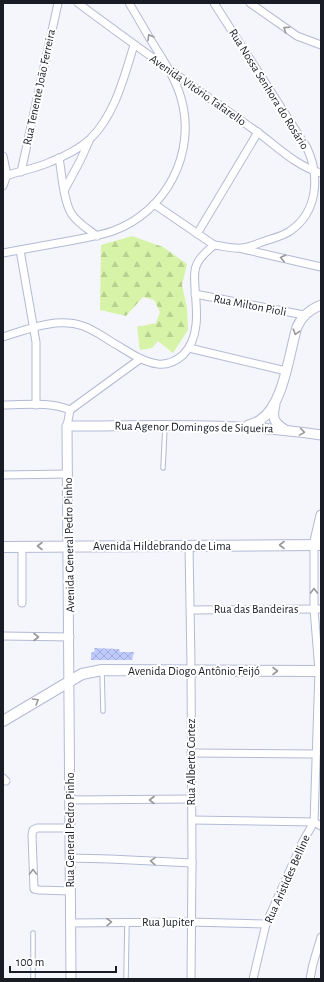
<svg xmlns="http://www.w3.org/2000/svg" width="324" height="982" font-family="'Alegreya Sans',sans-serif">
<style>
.forest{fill:url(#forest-firs)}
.building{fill:url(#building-cross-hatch)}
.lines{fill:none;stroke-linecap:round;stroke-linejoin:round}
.service-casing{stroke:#b4bad4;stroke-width:5.5}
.minor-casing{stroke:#b4bad4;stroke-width:9}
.tertiary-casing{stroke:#b4bad4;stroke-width:11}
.secondary-casing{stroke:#b4bad4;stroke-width:12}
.service{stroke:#fff;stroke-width:3.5}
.minor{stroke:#fff;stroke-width:7}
.tertiary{stroke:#fff;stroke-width:9}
.secondary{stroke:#fff;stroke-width:10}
.oneway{stroke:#98989d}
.labels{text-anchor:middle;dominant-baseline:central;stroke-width:4;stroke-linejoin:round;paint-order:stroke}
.street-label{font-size:12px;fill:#191b25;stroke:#fff}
</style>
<defs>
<pattern id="forest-firs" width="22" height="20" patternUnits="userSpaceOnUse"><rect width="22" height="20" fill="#d7f3a8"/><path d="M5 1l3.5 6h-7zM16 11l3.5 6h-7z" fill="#b8d090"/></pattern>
<pattern id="building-cross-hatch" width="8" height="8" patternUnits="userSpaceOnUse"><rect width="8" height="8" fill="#bfcafc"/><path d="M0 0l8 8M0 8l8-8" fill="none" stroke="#a4add8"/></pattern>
</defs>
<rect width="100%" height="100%" fill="#f5f6fc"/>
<polygon class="forest" points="132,236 163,247 187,264 182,285 187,308 188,330 173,353 158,341 152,348 140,350 137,327 156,323 160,312 154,300 143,297 126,316 100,310 101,245"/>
<polygon class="building" points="94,648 119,649 120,652 134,652 132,660 91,660 91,653 95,651"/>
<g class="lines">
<defs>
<g id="service">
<polyline points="163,468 165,426"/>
<polyline points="102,671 103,711"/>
<polyline points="33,933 33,979"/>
<polyline points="126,979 127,922"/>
</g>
<g id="minor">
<path d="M78,3C135,46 194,87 253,129C275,144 295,166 321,173"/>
<polyline points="250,3 297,36 321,45"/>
<polyline points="3,156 7,175 3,186"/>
<path d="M59,158C62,174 63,199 71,213C77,223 88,229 97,236"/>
<polyline points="21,172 58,3"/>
<path d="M3,177C18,171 35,169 50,162C63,157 79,149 90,139C115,115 124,77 134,45"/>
<polyline points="65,189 81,159 89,141"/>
<polyline points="154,204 214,245"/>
<polyline points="197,234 258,132"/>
<polyline points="243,249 321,267"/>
<polyline points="20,250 36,342 36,405"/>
<path d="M3,253C25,249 47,245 69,241C84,238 99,236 113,231C166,212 197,153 181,98C175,77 163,60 152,42C144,29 137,16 129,3"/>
<polyline points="195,294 304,315"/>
<path d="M3,337C28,329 57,317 83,326C95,330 106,339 117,345C130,353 143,362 158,364C168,365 175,362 183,355C200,338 197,311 195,289C195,283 194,277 195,271C196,260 206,252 214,245C223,246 233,249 241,248C249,248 258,243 265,241C274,238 283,236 290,231C318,212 320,176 307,148L214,3"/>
<polyline points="189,348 286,371"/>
<path d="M3,405C24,405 50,401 70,410"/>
<polyline points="70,410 140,359"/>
<polyline points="67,426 70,410"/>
<polyline points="3,475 68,474"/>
<polyline points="22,546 22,603"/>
<polyline points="189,546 191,664 192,863 191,979"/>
<polyline points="191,610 321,609"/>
<polyline points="3,636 70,637"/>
<polyline points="191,753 316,754"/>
<polyline points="3,778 6,781"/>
<polyline points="70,800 191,799"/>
<polyline points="192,820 314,822 321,826"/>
<polyline points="70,828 37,828 33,830 32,835 34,889 39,890 70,891"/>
<polyline points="70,858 110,859 192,863"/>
<polyline points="70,923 190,922 266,924"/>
<polyline points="253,979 266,924 302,843 314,822 319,671 314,609 314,545"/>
<polyline points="310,979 313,964 321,937"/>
</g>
<g id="tertiary">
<path d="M275,405C272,417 273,422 284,429"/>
<path d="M248,425C252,424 256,423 260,420C284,405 289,353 297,327C302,316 309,310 321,305"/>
<polyline points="314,545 321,515"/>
<path d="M71,979L67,426C152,426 237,422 321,435"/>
</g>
<g id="secondary">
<polyline points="3,547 321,545"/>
<polyline points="3,721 82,674 102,670 321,671"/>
</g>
</defs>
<use href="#service" class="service-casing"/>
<use href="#minor" class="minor-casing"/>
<use href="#tertiary" class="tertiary-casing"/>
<use href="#secondary" class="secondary-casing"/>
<use href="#service" class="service"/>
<use href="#minor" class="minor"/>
<use href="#tertiary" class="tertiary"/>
<use href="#secondary" class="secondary"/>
</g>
<defs><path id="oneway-chevron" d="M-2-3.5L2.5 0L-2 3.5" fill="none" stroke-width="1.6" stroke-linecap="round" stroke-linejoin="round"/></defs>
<g class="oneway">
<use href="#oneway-chevron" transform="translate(286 29) rotate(-146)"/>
<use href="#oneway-chevron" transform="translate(150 37) rotate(-121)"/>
<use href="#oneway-chevron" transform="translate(283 258) rotate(-167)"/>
<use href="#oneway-chevron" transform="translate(296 332) rotate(107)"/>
<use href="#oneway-chevron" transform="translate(302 432) rotate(9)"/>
<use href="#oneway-chevron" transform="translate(282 545) rotate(180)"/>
<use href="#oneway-chevron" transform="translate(40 546) rotate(-180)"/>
<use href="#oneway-chevron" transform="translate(314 591) rotate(-91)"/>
<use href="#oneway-chevron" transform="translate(36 637)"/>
<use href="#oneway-chevron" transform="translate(275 671)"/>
<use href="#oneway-chevron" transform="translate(36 701) rotate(-31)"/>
<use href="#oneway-chevron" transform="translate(152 800) rotate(180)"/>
<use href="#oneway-chevron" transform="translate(153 861) rotate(-177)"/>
<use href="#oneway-chevron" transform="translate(33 872) rotate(-91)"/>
<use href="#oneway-chevron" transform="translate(109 922) rotate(-1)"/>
</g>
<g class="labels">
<g class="street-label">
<text transform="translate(39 87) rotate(-78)">Rua Tenente João Ferreira</text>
<text transform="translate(269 89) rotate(58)">Rua Nossa Senhora do Rosário</text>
<text transform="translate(198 90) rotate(35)">Avenida Vitório Tafarello</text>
<text transform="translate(250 305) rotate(11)">Rua Milton Pioli</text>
<text transform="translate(194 427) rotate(1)">Rua Agenor Domingos de Siqueira</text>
<text transform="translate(69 545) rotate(-91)">Avenida General Pedro Pinho</text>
<text x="162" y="546">Avenida Hildebrando de Lima</text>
<text x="256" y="609">Rua das Bandeiras</text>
<text x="194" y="671">Avenida Diogo Antônio Feijó</text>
<text transform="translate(191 762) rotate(-90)">Rua Alberto Cortez</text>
<text transform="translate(70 830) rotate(-90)">Rua General Pedro Pinho</text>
<text transform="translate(287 879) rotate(-66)">Rua Aristides Belline</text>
<text x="168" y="922">Rua Jupiter</text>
</g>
</g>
<rect width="324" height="982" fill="none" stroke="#191b25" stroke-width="8"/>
<path d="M10 966v6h106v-6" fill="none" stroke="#191b25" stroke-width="2"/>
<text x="16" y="966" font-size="12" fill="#191b25" stroke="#ffffff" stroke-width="3" paint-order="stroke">100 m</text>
</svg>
